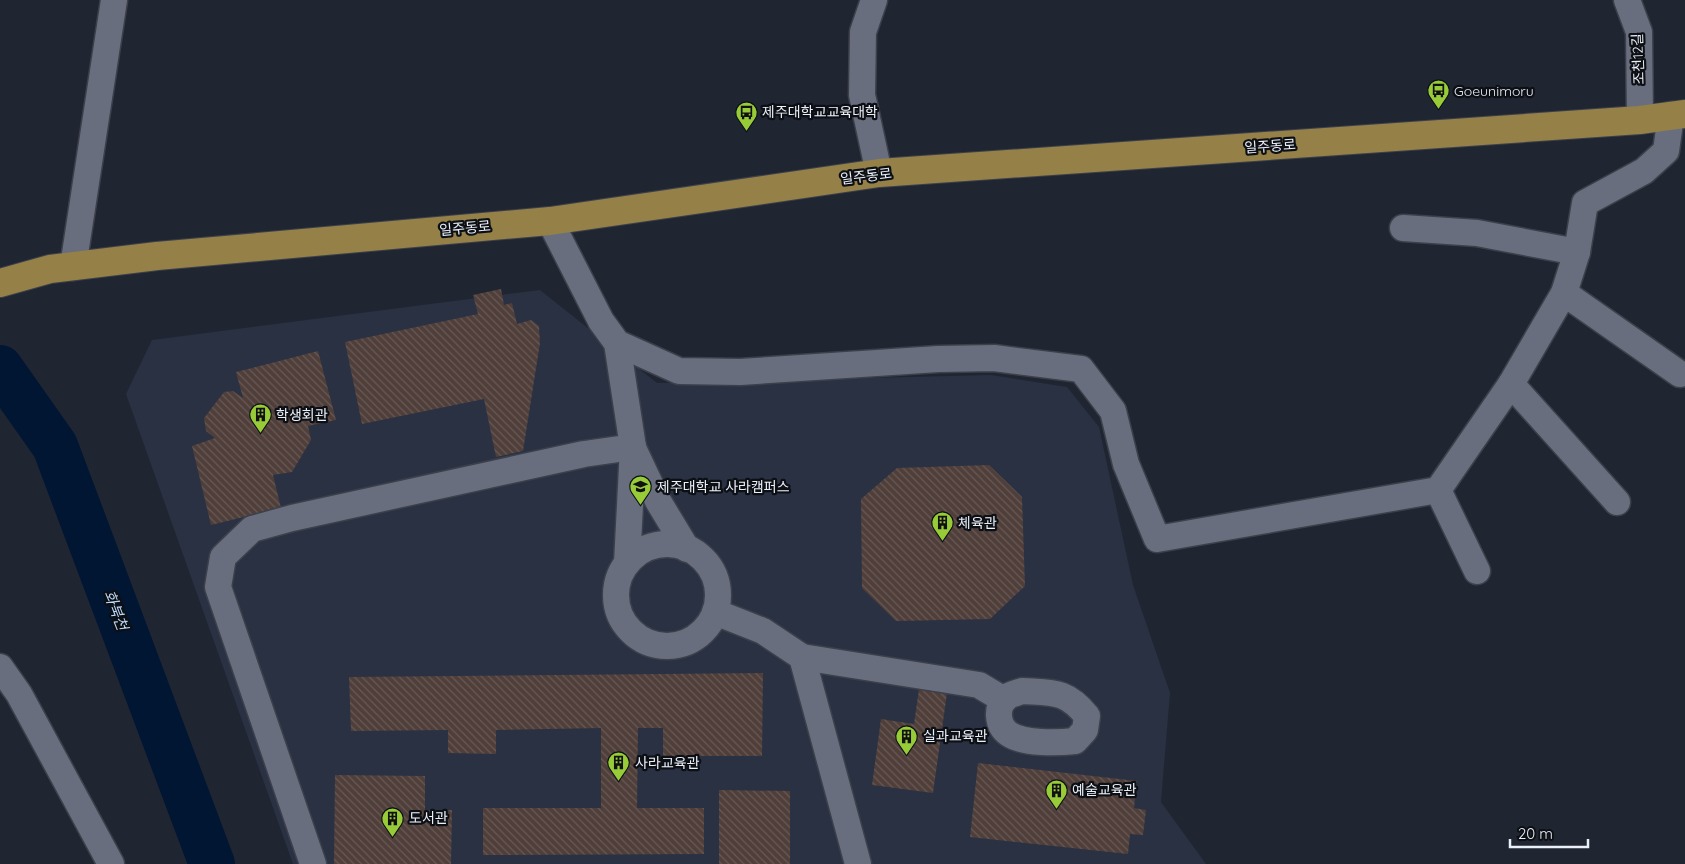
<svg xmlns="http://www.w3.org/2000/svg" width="1685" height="864" font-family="Quicksand,'Noto Sans KR',sans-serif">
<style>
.built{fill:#293143}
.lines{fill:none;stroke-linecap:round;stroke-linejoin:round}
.river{stroke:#001632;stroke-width:46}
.building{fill:url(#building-back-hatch)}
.minor-casing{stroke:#3c404b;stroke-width:29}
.major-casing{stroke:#3c404b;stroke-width:30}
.minor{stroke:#686e7e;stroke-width:26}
.major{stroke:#958047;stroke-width:28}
.labels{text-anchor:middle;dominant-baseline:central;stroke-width:4.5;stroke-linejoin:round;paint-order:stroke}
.street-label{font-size:14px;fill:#ebeff8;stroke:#0c0f14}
.poi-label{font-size:14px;fill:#ebeff8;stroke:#0c0f14;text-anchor:start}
.water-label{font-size:15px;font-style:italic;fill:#bbdafb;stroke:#0c0f14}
</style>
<defs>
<pattern id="building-back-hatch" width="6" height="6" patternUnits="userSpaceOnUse" patternTransform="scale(1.25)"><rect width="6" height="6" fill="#4f3e39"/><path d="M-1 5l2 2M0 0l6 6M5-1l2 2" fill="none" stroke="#685a56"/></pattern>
</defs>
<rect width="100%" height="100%" fill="#202532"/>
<polygon class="built" points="540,290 657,383 991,375 1067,387 1099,427 1133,585 1170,693 1161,802 1206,864 293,864 126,394 152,340"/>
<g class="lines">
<polyline class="river" points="0,368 55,446 212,864"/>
</g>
<g class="building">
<polygon points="501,289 504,305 512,303 517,324 531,320 539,326 540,343 523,451 496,457 484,399 362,424 345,342 478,314 473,295"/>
<polygon points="318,351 336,420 308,426 311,440 292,472 273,475 281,508 211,525 192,446 215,438 206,431 204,418 224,392 233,391 243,398 236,372"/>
<polygon points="989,465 1022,497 1025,586 990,619 896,621 862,588 861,499 897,468"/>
<polygon points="763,673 762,756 663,756 663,728 638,728 637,808 704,808 704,854 483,855 483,808 601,808 601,728 496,730 496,754 448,753 448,730 351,731 349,677"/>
<polygon points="919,689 947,693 933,793 872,785 881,719 914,724"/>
<polygon points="978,763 1137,781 1134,808 1146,810 1143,835 1130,834 1128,854 970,837"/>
<polygon points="335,775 425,776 425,810 452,810 451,864 334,864"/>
<polygon points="719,790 790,791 790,864 719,864"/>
</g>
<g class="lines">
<defs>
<g id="minor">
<polyline points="874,0 863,32 862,95 879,173"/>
<polyline points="1627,0 1639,32 1640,120"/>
<polyline points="550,221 601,321 617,343 679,371 740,372 938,359 994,358 1081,369 1113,411 1126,464 1157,539 1438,490 1511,384 1564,293 1577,252 1585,203 1644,171 1666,151 1671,115"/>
<polyline points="1403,228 1477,233 1577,252"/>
<polyline points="73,267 114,0"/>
<polyline points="1564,293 1680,374"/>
<polyline points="617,343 633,447 627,563"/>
<polyline points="1511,384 1617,502"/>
<polyline points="634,450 658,501 687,549"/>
<polyline points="1438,490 1477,571"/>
<circle cx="667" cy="595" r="51"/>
<polyline points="715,612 763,631 802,657 858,864"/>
<polyline points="802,657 979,685 1004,700"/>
<polyline points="0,667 19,694 111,864"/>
<path d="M1022,691C1053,693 1066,690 1087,716L1085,730L1075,741C1058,743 1024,744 1009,734C997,726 995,706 1007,697C1011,694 1017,693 1022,691Z"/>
<polyline points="313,864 218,587 223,557 252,529 292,518 584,454 633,447"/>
</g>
<polyline id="major" points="0,283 50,269 157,256 550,221 879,173 1640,120 1685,114"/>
</defs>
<use href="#minor" class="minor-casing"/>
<use href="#major" class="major-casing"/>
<use href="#minor" class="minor"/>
<use href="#major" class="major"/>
</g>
<defs>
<symbol id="bus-pin" viewBox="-11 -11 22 30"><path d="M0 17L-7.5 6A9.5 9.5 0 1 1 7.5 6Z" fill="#97cc38" stroke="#0c0f14"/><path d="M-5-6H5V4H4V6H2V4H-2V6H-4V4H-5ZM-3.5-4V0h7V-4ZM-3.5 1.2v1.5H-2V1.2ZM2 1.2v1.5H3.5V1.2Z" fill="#111"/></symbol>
<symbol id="building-pin" viewBox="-11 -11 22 30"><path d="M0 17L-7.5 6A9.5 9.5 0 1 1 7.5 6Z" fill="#97cc38" stroke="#0c0f14"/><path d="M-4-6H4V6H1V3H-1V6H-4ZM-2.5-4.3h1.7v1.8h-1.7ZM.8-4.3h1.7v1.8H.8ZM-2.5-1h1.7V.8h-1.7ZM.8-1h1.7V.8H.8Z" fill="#111"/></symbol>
<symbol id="university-pin" viewBox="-11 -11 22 30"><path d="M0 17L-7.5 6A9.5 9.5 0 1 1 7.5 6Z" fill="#97cc38" stroke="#0c0f14"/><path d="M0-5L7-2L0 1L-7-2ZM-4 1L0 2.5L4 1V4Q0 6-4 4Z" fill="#111"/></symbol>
</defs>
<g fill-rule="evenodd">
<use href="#bus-pin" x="1426" y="78" width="25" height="34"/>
<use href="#bus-pin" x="734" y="100" width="25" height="34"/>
<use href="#building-pin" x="248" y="402" width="25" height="34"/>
<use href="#university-pin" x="628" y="474" width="25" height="34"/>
<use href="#building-pin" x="930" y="510" width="25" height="34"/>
<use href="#building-pin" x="894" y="724" width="25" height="34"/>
<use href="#building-pin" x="606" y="750" width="25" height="34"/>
<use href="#building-pin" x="1044" y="778" width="25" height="34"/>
<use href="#building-pin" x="380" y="806" width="25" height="34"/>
</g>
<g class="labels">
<g class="street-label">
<text transform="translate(1638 59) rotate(-92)">조천12길</text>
<text transform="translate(1270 146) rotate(-4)">일주동로</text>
<text transform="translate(866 176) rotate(-7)">일주동로</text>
<text transform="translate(465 228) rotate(-5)">일주동로</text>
</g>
<g class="poi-label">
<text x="1454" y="91">Goeunimoru</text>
<text x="762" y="112">제주대학교교육대학</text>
<text x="276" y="415">학생회관</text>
<text x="657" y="487">제주대학교 사라캠퍼스</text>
<text x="958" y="523">체육관</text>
<text x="923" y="736">실과교육관</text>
<text x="635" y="763">사라교육관</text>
<text x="1072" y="790">예술교육관</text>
<text x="409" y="818">도서관</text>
</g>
<g class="water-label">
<text transform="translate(116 610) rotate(69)">화북천</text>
</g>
</g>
<path d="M1510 839v8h78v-8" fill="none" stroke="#ebeff8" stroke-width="2.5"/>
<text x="1518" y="839" font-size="15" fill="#ebeff8" stroke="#0c0f14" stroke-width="4" paint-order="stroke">20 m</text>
</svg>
